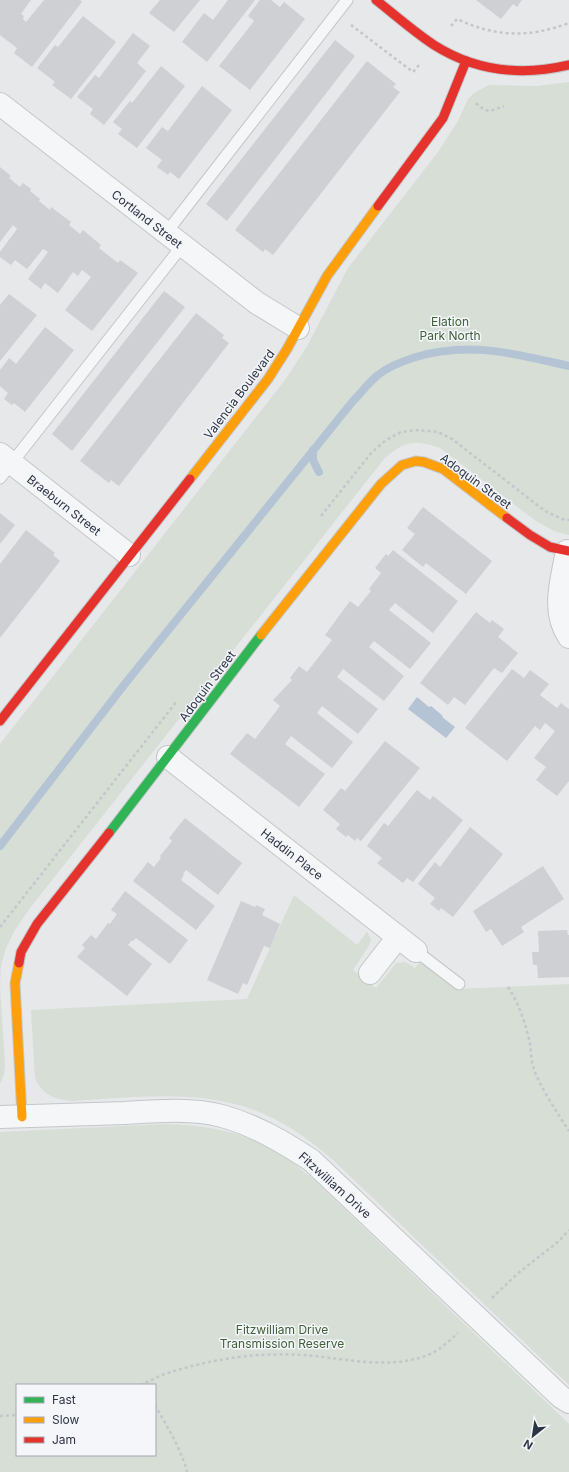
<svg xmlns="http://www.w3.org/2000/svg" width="569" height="1472" font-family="Inter,sans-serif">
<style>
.green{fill:#d6ded6;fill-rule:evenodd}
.water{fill:#b4c4d5}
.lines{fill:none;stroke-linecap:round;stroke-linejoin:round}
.stream{stroke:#b4c4d5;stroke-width:8}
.building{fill:#ced0d3}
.lane-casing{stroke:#c4c6c8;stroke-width:13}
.street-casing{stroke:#c4c6c8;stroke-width:24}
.fast-casing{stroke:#c4c6c8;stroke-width:11}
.slow-casing{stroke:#c4c6c8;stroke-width:11}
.jam-casing{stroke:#c4c6c8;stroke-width:11}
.path{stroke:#c5c6ca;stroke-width:2.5;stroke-dasharray:3 3;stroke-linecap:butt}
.lane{stroke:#f5f6f7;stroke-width:11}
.street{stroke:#f5f6f7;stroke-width:22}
.fast{stroke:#30b455;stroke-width:9}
.slow{stroke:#ff9f0a;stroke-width:9}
.jam{stroke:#e5322d;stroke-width:9}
.labels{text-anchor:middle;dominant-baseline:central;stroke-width:3;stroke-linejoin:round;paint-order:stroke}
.street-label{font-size:12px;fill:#2b3445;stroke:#f4f6f9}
.park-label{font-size:12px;fill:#3f6138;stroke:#f4f6f9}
</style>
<rect width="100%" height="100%" fill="#e6e8ea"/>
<g class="green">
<path d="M569,82V535L554,531L536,521L440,448C414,439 404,441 384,459L30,908L15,930L6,948L1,966L0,986L5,1065L4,1075L0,1084V744L285,380L306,348L348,268L438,152L458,121L468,99L474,93L489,85L537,86Z"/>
<path d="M294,895L357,945L367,932L371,939L370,944L353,970L376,988L396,963L405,962L415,968L421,961L457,989L569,984V1385L332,1159C312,1142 291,1126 266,1115C205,1087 135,1098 71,1101C53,1099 42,1094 35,1078L31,1010L247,999Z"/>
<path d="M166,1124C206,1125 248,1132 283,1155C294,1163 304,1172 314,1180L567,1422L569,1424V1472H0V1132ZM17,1385H155V1455H17Z"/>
</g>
<polygon class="water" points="417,697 429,707 431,706 443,716 442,717 455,727 446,738 408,709"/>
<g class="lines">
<g class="stream">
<polyline points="313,450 313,460 319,472"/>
<path d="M0,846L124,685L353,401C361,393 369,382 378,375C389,366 403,361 416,357C471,341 516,354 569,366"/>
</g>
</g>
<g class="building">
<polygon points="0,0 31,0 21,14 24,16 23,19 26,22 44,0 80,0 82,2 32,67 14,53 17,48 0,35"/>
<polygon points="160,0 200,0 174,32 149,13"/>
<polygon points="228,0 255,0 207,62 182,42 204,13 213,20"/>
<polygon points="260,0 271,0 280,7 284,2 305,19 250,90 219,66 254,21 248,16"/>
<polygon points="476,0 522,0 517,7 513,4 501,19"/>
<polygon points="83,16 116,42 71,99 52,85 55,82 37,68 55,45 58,47"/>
<polygon points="133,33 150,46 137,63 146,71 104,125 90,114 93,109 77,97 95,75 99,78"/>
<polygon points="335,40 355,56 227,221 206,204"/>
<polygon points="367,61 396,84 393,87 400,92 273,255 265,249 263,252 235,230"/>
<polygon points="161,66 185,86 137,148 118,134 122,129 113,122 130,101 132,103"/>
<polygon points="202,86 232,110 179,179 170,172 168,175 157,167 162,160 146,148 162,127 168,131"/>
<polygon points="0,167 11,176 9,178 20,187 23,183 31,189 30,191 40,199 39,201 50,210 51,207 71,222 69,225 80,234 83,230 101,245 99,248 118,263 120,260 138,273 92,331 65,310 91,277 82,270 78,276 73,272 58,293 45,283 41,289 28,279 48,252 43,249 27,269 15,260 11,265 0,257 0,252 17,229 13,225 0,242"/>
<polygon points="164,291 185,307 72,451 52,434"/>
<polygon points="9,294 37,315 0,361 0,305"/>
<polygon points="196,313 224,335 222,338 229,343 119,486 111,480 109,483 80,461"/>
<polygon points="45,327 74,350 25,412 14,403 12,405 4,399 8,393 0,386 0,370 9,358 16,364"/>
<polygon points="423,507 492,561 466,594 426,563 423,567 402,550 415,534 407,528"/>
<polygon points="0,513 15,525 0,544"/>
<polygon points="26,530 55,553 53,555 60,561 0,638 0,564"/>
<polygon points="393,550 458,601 433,633 395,603 389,610 431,643 410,669 374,641 369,647 404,676 384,701 343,669 337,677 378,709 358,734 322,706 319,710 317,713 353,742 332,768 291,736 285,744 325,774 299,807 230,754 247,733 255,739 280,706 273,700 292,680 290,678 299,666 307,672 332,640 325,635 350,601 358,607 371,591 369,589 381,573 375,568 386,554 388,556"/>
<polygon points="476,612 490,623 492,620 504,629 498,637 518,653 502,673 494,668 465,705 454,697 448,705 420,683"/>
<polygon points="512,669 524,678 530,670 549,684 540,695 557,708 561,703 569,709 569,781 557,796 536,780 546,767 534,758 555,731 545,723 540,730 535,726 507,761 465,728"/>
<polygon points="385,741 420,768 361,841 357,838 355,841 348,835 346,837 336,829 340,824 323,810 341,788 345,791"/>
<polygon points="417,790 430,800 433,796 463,820 413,882 407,878 403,883 377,863 382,858 367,846 384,823 388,826"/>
<polygon points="185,818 242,863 218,895 186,870 183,874 184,875 181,880 215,906 196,930 133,881 148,862 154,867 161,858 160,856 172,841 169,838"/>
<polygon points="470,827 503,854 453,917 441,908 439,911 430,904 435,898 418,884 435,862 440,867"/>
<polygon points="543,866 564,899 521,927 524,932 502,946 491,929 486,932 473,911"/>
<polygon points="125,891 188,940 170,964 136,938 133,941 131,941 128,945 152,964 127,996 77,957 85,948 82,945 91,935 96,939 108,923 110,924 117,914 111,910"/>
<polygon points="241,901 255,907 256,905 265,909 262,915 280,924 270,948 264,946 247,985 243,983 238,994 207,980"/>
<polygon points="567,930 568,935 569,935 569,977 538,978 537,965 533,965 532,952 539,952 538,931"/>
</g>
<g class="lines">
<defs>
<g id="lane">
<polyline points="166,233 347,0"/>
<polyline points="0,478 182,246"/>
<polyline points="416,951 459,984"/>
</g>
<g id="street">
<polyline points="0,104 257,303 298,328"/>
<polyline points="0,454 129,555"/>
<path d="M567,551C562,579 551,611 569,637"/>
<polyline points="168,757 416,951"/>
<polyline points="370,973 398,937"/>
<path d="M0,1117C42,1116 83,1114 125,1113C157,1111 191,1108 222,1116C255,1125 283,1142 311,1160L561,1397L569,1402"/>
</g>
<polyline id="fast" points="109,833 261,635"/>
<g id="slow">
<polyline points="190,479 268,379 287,349 327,276 378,206"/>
<polyline points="261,635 381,484 402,465 416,461 424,462 443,469 507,518"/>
<polyline points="19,963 15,983 22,1117"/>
</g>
<g id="jam">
<path d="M376,0C395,15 414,32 434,45C475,71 522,76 569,65"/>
<polyline points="378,206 443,118 466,61"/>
<polyline points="507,518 530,535 550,547 569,551"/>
<polyline points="0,721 190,479"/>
<polyline points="19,963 21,952 37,924 109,833"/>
</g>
</defs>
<use href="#lane" class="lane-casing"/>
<use href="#street" class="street-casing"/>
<use href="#fast" class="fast-casing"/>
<use href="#slow" class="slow-casing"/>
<use href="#jam" class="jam-casing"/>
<g class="path">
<polyline points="351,25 413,72 419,65"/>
<path d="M451,26L457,19C495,37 529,38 569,23"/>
<path d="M476,103C487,114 491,111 504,106"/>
<polyline points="321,516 372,452 386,440 401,432 417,430 438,432 452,439 545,511 562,519 569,520"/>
<polyline points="0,927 177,701"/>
<path d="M508,987C519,1004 526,1024 530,1044C531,1051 531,1059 533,1066C538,1084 558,1114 569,1131"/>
<polyline points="492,1298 517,1274 559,1241 569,1230"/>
<path d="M140,1385C148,1382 156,1377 165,1374C195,1364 228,1357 260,1355C278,1354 297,1354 315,1356C350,1360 398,1370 432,1353C441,1349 450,1340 458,1333"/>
<path d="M155,1405C167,1427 181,1448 187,1472"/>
<polyline points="0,1416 17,1415"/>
</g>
<use href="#lane" class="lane"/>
<use href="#street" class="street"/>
<use href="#fast" class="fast"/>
<use href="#slow" class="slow"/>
<use href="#jam" class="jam"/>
</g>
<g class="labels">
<g class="street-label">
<text transform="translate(147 219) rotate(38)">Cortland Street</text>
<text transform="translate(239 394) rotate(-53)">Valencia Boulevard</text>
<text transform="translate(476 481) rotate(36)">Adoquin Street</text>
<text transform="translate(64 505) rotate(38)">Braeburn Street</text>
<text transform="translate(207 686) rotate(-53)">Adoquin Street</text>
<text transform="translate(292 854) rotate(38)">Haddin Place</text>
<text transform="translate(335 1185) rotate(42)">Fitzwilliam Drive</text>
</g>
<g class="park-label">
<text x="450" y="321">Elation<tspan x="450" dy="14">Park North</tspan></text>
<text x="282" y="1329">Fitzwilliam Drive<tspan x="282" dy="14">Transmission Reserve</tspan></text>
</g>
</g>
<rect x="16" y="1384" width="140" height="72" fill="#f4f6f9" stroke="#a4a8b1"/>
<rect x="24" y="1397" width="20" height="6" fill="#30b455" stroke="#a4a8b1"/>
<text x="52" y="1404" font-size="12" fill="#2b3445">Fast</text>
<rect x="24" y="1417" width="20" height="6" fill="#ff9f0a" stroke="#a4a8b1"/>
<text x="52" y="1424" font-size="12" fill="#2b3445">Slow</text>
<rect x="24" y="1437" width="20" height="6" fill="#e5322d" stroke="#a4a8b1"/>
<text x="52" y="1444" font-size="12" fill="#2b3445">Jam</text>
<g transform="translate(533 1436) rotate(210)" stroke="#f4f6f9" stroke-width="3" paint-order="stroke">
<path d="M0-3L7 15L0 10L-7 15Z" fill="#2b3445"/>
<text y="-6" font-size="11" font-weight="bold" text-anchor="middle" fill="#2b3445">N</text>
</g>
</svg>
